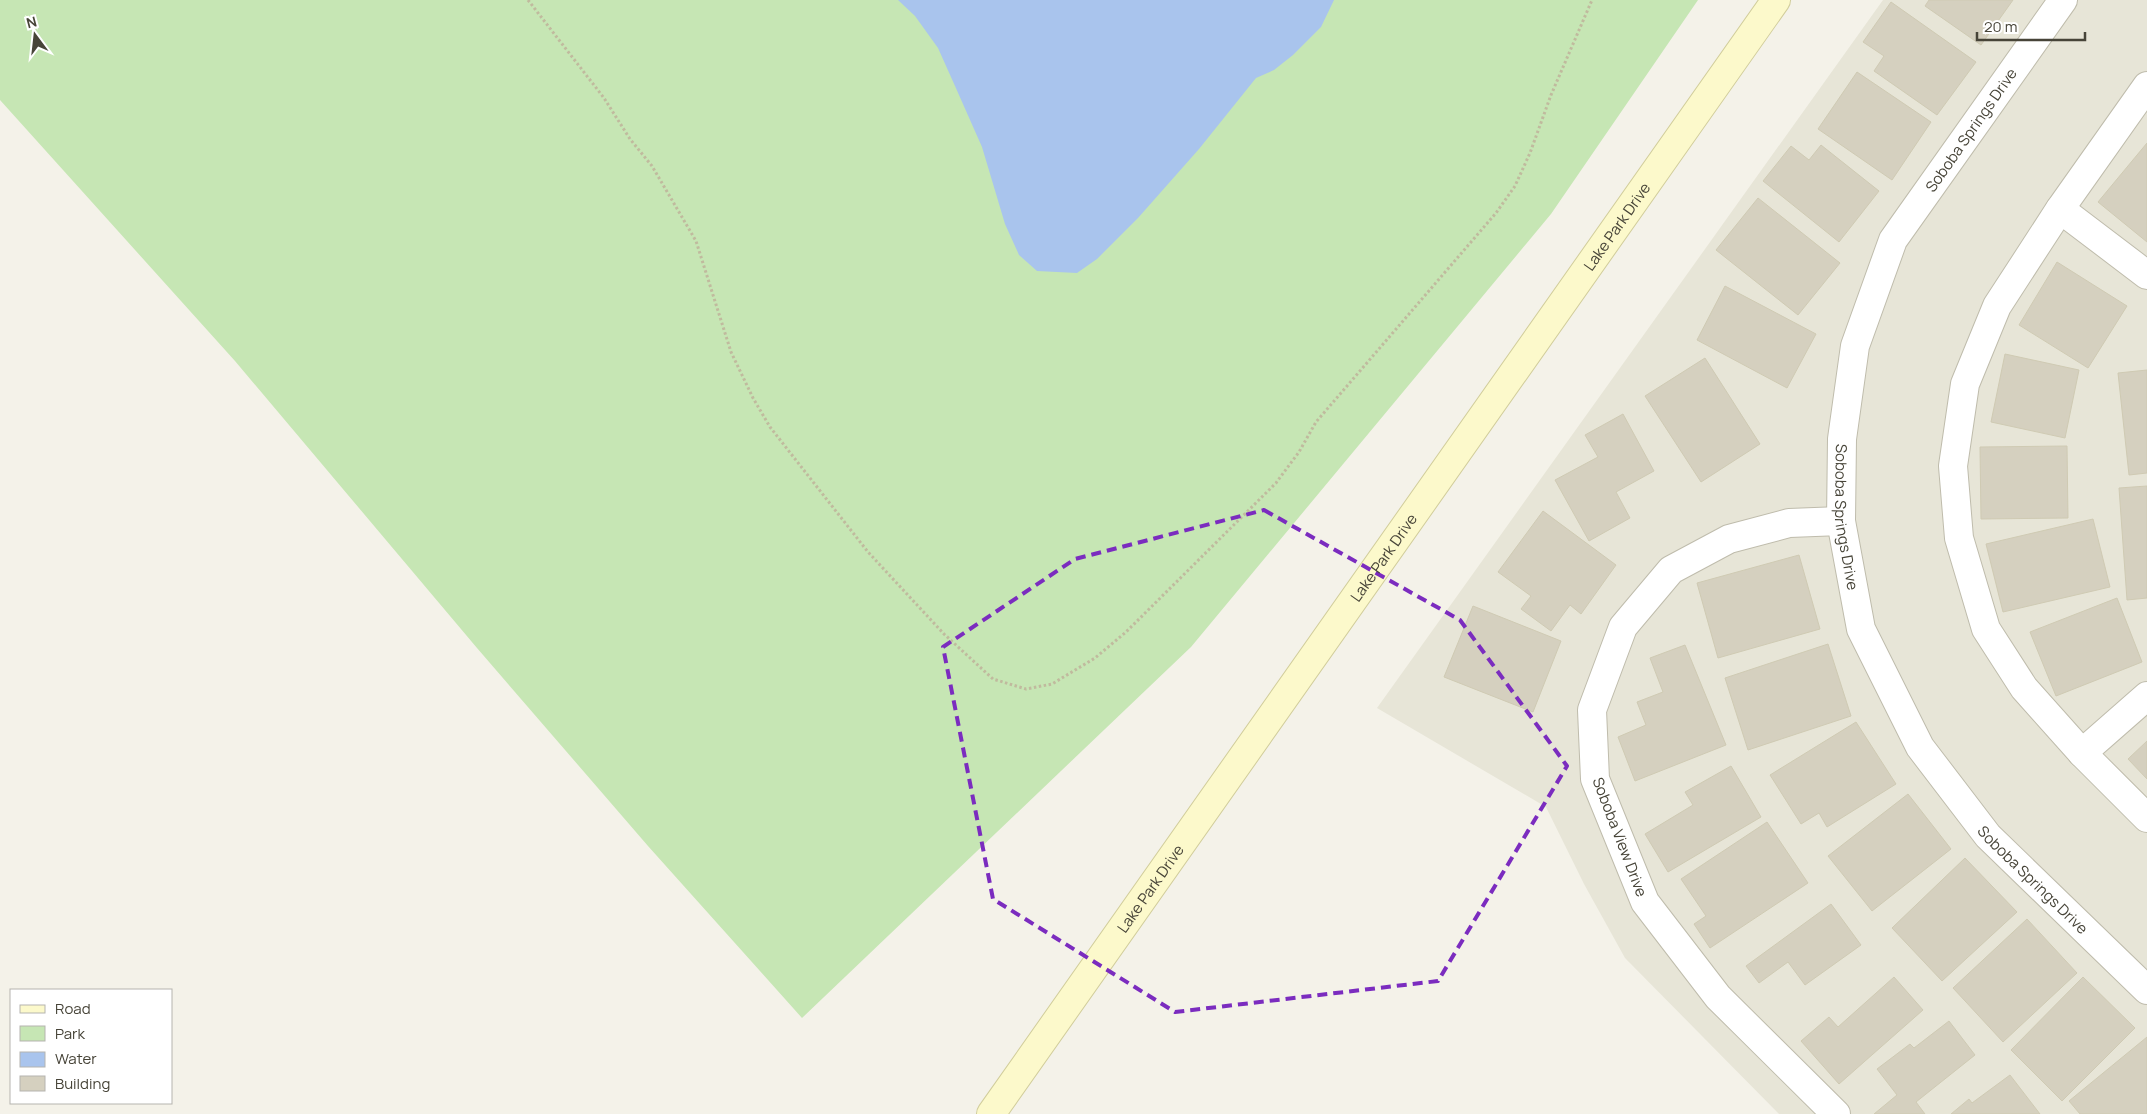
<svg xmlns="http://www.w3.org/2000/svg" width="2147" height="1114" font-family="Manrope,sans-serif">
<style>
.residential{fill:#e7e5d7}
.green{fill:#c6e6b4}
.water{fill:#a9c4ed}
.building{fill:#d5d0bf;stroke:#cfcab3}
.lines{fill:none;stroke-linecap:round;stroke-linejoin:round}
.street-casing{stroke:#bfbcac;stroke-width:30}
.secondary-casing{stroke:#d1cd9b;stroke-width:30}
.path{stroke:#c0ba9e;stroke-width:3;stroke-dasharray:2.5 2.5;stroke-linecap:butt}
.street{stroke:#fff;stroke-width:28}
.secondary{stroke:#fcf9cb;stroke-width:28}
.marked{fill:none;stroke:#7b2cbf;stroke-width:4;stroke-dasharray:10 6;stroke-linejoin:round}
.labels{text-anchor:middle;dominant-baseline:central;stroke-width:4;stroke-linejoin:round;paint-order:stroke}
.street-label{font-size:15px;fill:#474438;stroke:#fff}
</style>
<rect width="100%" height="100%" fill="#f4f2e9"/>
<polygon class="residential" points="1883,0 2147,0 2147,1114 1779,1114 1625,958 1584,884 1546,807 1377,708"/>
<polygon class="green" points="0,0 1698,0 1551,214 1191,647 802,1018 648,846 477,648 235,361 0,100"/>
<polygon class="water" points="898,0 1334,0 1321,27 1293,55 1274,70 1256,78 1199,149 1138,218 1097,259 1077,273 1037,271 1019,255 1005,224 982,147 955,86 938,48 915,16"/>
<g class="building">
<polygon points="1929,0 2013,0 1981,45 1925,6"/>
<polygon points="1891,2 1976,62 1937,115 1874,71 1884,56 1863,42"/>
<polygon points="1857,72 1931,122 1892,180 1818,129"/>
<polygon points="2147,143 2147,242 2098,202"/>
<polygon points="1821,145 1879,191 1839,242 1763,181 1791,146 1809,160"/>
<polygon points="1758,198 1840,263 1798,315 1716,250"/>
<polygon points="2057,262 2127,306 2088,368 2019,325"/>
<polygon points="1725,286 1816,334 1787,388 1697,340"/>
<polygon points="2005,354 2079,370 2065,438 1991,422"/>
<polygon points="1705,358 1760,444 1701,482 1645,396"/>
<polygon points="2147,370 2147,473 2129,475 2118,373"/>
<polygon points="1623,414 1654,471 1616,492 1630,518 1589,541 1555,480 1598,457 1585,435"/>
<polygon points="2067,446 2068,518 1981,519 1980,447"/>
<polygon points="2147,486 2147,598 2127,600 2119,488"/>
<polygon points="1543,511 1616,565 1581,614 1570,605 1551,631 1521,609 1531,596 1498,572"/>
<polygon points="2093,519 2110,587 2003,612 1986,544"/>
<polygon points="1799,555 1820,629 1718,658 1697,583"/>
<polygon points="2117,598 2142,662 2056,696 2030,632"/>
<polygon points="1473,606 1561,641 1533,712 1444,677"/>
<polygon points="1828,644 1851,716 1748,750 1725,678"/>
<polygon points="1685,645 1726,745 1635,781 1618,737 1646,725 1637,702 1663,692 1650,658"/>
<polygon points="1856,722 1896,784 1827,827 1819,813 1801,824 1770,775"/>
<polygon points="2147,741 2147,779 2128,759"/>
<polygon points="1731,766 1761,817 1668,872 1645,834 1693,805 1685,792"/>
<polygon points="1908,794 1951,849 1872,911 1828,856"/>
<polygon points="1767,822 1808,883 1710,948 1694,924 1706,916 1681,879"/>
<polygon points="1965,858 2017,912 1942,981 1892,928"/>
<polygon points="1831,904 1861,945 1805,985 1788,962 1759,983 1746,966"/>
<polygon points="2027,919 2077,973 2003,1042 1953,988"/>
<polygon points="1894,977 1923,1010 1839,1084 1801,1041 1829,1017 1838,1027"/>
<polygon points="2083,977 2135,1028 2062,1101 2011,1050"/>
<polygon points="1949,1021 1975,1055 1916,1102 1925,1114 1874,1114 1897,1095 1877,1069 1910,1044 1914,1048"/>
<polygon points="2147,1037 2147,1114 2080,1114 2069,1101"/>
<polygon points="2010,1075 2040,1114 1951,1114 1969,1099 1972,1103"/>
</g>
<g class="lines">
<defs>
<g id="street">
<path id="s1" d="M2063,0L1893,240L1855,346L1842,439L1841,521L1861,629L1920,747L1988,836L2147,990"/>
<polyline points="2147,86 2060,209 1997,306 1965,384 1953,466 1959,538 1986,629 2024,688 2082,753 2147,818"/>
<polyline points="2060,209 2147,275"/>
<polyline points="2082,753 2147,696"/>
<polyline points="1836,1114 1718,997 1645,902 1595,779 1592,710 1623,627 1671,570 1729,539 1789,523 1841,521"/>
</g>
<g id="secondary">
<path id="s2" d="M991,1114L1776,0"/>
</g>
</defs>
<use href="#street" class="street-casing"/>
<use href="#secondary" class="secondary-casing"/>
<polyline class="path" points="528,0 604,98 630,139 652,166 696,241 731,352 753,398 770,427 868,552 944,634 993,679 1026,689 1052,684 1095,658 1126,632 1276,483 1299,452 1316,422 1496,213 1515,186 1530,153 1551,95 1592,0"/>
<use href="#street" class="street"/>
<use href="#secondary" class="secondary"/>
</g>
<path class="marked" d="M1264,510L1460,620L1567,766L1438,981L1175,1012L993,899L943,647L1075,559Z"/>
<g class="labels">
<g class="street-label">
<text transform="translate(1971 130) rotate(-55)">Soboba Springs Drive</text>
<text stroke="none"><textPath href="#s2" startOffset="1086">Lake Park Drive</textPath></text>
<text stroke="none"><textPath href="#s1" startOffset="579">Soboba Springs Drive</textPath></text>
<text stroke="none"><textPath href="#s2" startOffset="681">Lake Park Drive</textPath></text>
<text transform="translate(1620 837) rotate(69)">Soboba View Drive</text>
<text stroke="none"><textPath href="#s1" startOffset="999">Soboba Springs Drive</textPath></text>
<text stroke="none"><textPath href="#s2" startOffset="276">Lake Park Drive</textPath></text>
</g>
</g>
<rect x="10" y="989" width="162" height="115" fill="#ffffff" stroke="#b5b4af"/>
<rect x="20" y="1005" width="25" height="8" fill="#fcf9cb" stroke="#b5b4af"/>
<text x="55" y="1014" font-size="15" fill="#474438">Road</text>
<rect x="20" y="1026" width="25" height="15" fill="#c6e6b4" stroke="#b5b4af"/>
<text x="55" y="1039" font-size="15" fill="#474438">Park</text>
<rect x="20" y="1052" width="25" height="15" fill="#a9c4ed" stroke="#b5b4af"/>
<text x="55" y="1064" font-size="15" fill="#474438">Water</text>
<rect x="20" y="1076" width="25" height="15" fill="#d5d0bf" stroke="#b5b4af"/>
<text x="55" y="1089" font-size="15" fill="#474438">Building</text>
<g transform="translate(35 35) rotate(345)" stroke="#ffffff" stroke-width="4" paint-order="stroke">
<path d="M0-4L9 19L0 12L-9 19Z" fill="#474438"/>
<text y="-8" font-size="14" font-weight="bold" text-anchor="middle" fill="#474438">N</text>
</g>
<path d="M1977 32v8h108v-8" fill="none" stroke="#474438" stroke-width="2.5"/>
<text x="1984" y="32" font-size="15" fill="#474438" stroke="#ffffff" stroke-width="4" paint-order="stroke">20 m</text>
</svg>
